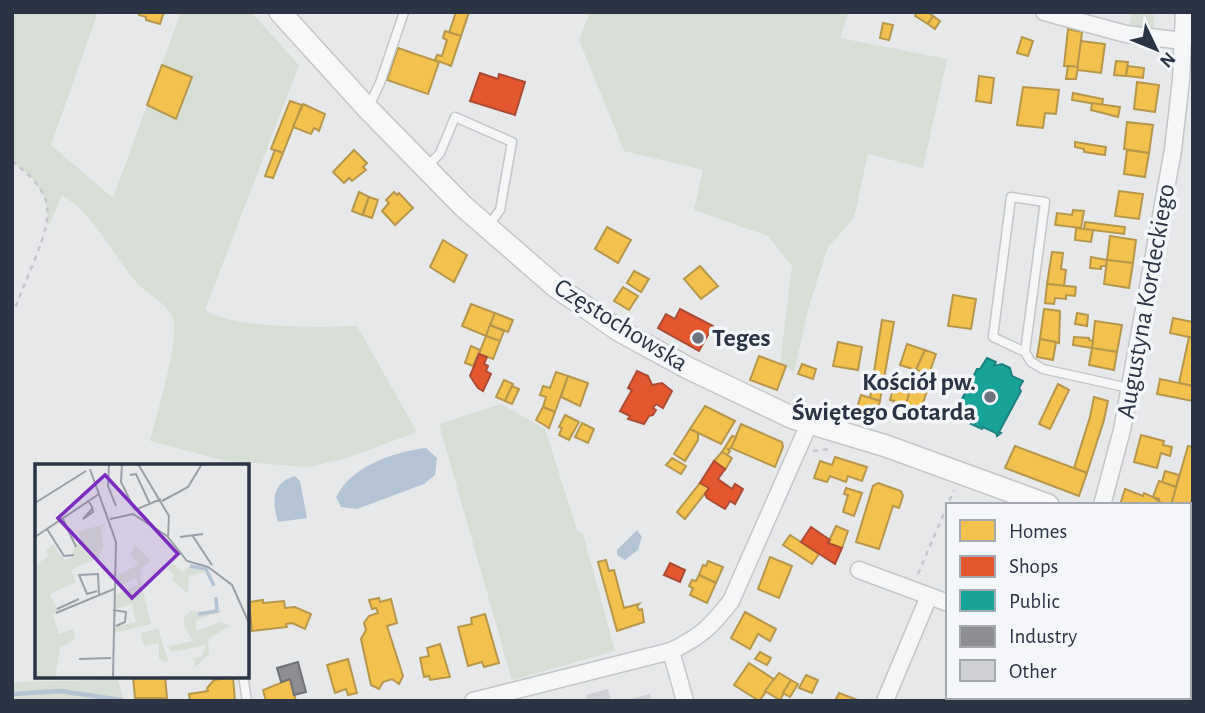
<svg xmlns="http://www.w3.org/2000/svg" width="1205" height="713" font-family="'Alegreya Sans',sans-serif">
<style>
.green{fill:#d6ded6}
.water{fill:#b4c4d5}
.homes{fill:#f2c14e;stroke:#b6974b;stroke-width:2}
.shops{fill:#e4572e;stroke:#ac4c35;stroke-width:2}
.public{fill:#17a398;stroke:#1d827f;stroke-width:2}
.industry{fill:#8d8d92;stroke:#70727b;stroke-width:2}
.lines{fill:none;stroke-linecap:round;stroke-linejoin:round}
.stream{stroke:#b4c4d5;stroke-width:4.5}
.building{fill:#ced0d3}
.lane-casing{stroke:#c4c6c8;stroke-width:11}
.street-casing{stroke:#c4c6c8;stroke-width:19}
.secondary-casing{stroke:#c4c6c8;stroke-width:24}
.path{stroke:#c5c6ca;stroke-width:2.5;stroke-dasharray:5 5;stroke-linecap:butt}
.lane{stroke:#f5f6f7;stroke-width:8}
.street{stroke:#f5f6f7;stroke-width:16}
.secondary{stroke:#f8f8f8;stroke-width:21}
.poi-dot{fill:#6c737f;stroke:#f4f6f9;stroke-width:2.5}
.labels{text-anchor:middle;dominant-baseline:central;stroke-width:7;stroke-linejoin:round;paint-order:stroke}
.street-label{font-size:26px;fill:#2b3445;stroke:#f4f6f9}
.poi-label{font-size:26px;font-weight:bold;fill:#2b3445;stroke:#f4f6f9;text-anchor:start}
.inset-river{fill:none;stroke:#b4c4d5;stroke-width:3.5}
.inset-road{fill:none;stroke:#9ba0a8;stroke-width:2}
.view{fill:#7b2cbf;fill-opacity:0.15;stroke:#7b2cbf;stroke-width:3.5}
.inset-edge{fill:none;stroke:#2b3445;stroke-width:3.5}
</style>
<rect width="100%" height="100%" fill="#e6e8ea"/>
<g class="green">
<path d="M12,12H98L51,145L113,198L181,12H251L299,65L205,310C236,330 319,327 357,326L417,432L344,459L307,467L226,461L150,441C156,416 180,340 173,319C169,305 149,295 139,285C118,263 105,234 83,212C77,205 69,200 62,195L48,227C48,193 38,181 12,161Z"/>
<polygon points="590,12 848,12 840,38 947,59 923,168 868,154 854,218 828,247 809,306 794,372 780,364 792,266 768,236 694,210 703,170 624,151 579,40"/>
<polygon points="1132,14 1154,15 1154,32 1128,30"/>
<polygon points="501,404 545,429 577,530 583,534 615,651 512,680 439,424"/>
<polygon points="117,677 124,701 12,701 12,682 99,680"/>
</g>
<g class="water">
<path d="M426,448L437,458L435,475L424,484L357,509L341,507L336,497C351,466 394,452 426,448Z"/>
<path d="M295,476L300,481L307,518L278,522C272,502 271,483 295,476Z"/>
<polygon points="637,530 642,537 638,550 625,560 617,555 617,550"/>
</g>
<g class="homes">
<polygon points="139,12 164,12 160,24 146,20 146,17 139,15"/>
<polygon points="456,12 469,12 461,36 449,33"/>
<polygon points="917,12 927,12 933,16 928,24 915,16"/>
<polygon points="933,16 940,21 935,29 928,24"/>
<polygon points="883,23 893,25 889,40 880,38"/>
<polygon points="1068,29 1082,32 1078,67 1064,66"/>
<polygon points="445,31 461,36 451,66 435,60 437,55 442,56 447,40 443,38"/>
<polygon points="1022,37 1033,41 1028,56 1017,53"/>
<polygon points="1081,41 1105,44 1101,73 1077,70"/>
<polygon points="398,48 439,62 428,94 387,80"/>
<polygon points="1116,61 1128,62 1126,76 1114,75"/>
<polygon points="162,65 192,77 176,119 147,105"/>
<polygon points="1068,66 1078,67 1076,79 1066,79"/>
<polygon points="1128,66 1144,68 1143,78 1126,76"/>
<polygon points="979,76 994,78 991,103 976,101"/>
<polygon points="1137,82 1159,85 1155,112 1134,109"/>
<polygon points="1023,87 1059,90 1056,114 1045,113 1043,128 1017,125"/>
<polygon points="1073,93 1103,99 1102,105 1072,100"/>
<polygon points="290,101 302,105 283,153 271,149"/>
<polygon points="1092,103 1120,107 1118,117 1091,110"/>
<polygon points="303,104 325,114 319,131 314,128 311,134 293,127"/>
<polygon points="1127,122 1153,125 1149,153 1124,149"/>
<polygon points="1075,142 1106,147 1105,155 1084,152 1084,149 1075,147"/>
<polygon points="275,150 283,153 273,178 265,176"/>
<polygon points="354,150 367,163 363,167 366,170 352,181 349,178 344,183 333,172"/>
<polygon points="1127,150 1149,153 1145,177 1124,174"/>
<polygon points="1119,191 1143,194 1139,219 1115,216"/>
<polygon points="359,192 369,197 362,215 352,211"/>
<polygon points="394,192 397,195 399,193 413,208 395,225 382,211 389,203 386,200"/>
<polygon points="369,197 378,200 372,218 363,215"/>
<polygon points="1073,210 1084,211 1081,228 1055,225 1057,213 1072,215"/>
<polygon points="1085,222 1125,227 1124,234 1084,229"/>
<polygon points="607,227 631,240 618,263 595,249"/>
<polygon points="1076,228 1093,230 1091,242 1075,240"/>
<polygon points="1110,236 1136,240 1133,263 1107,260"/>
<polygon points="443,240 467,255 454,282 430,267"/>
<polygon points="1052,252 1063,253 1061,269 1066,270 1064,286 1047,284"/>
<polygon points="1091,257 1107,260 1106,266 1101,266 1101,269 1090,268"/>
<polygon points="1107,260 1133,263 1129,288 1104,284"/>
<polygon points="700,266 718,286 701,299 684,279"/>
<polygon points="634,271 649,279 641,292 627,283"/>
<polygon points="1047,284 1076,287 1075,296 1066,295 1066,299 1055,298 1054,304 1045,303"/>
<polygon points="623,287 638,296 629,310 614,301"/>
<polygon points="953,295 976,299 971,329 948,326"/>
<polygon points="471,304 495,313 486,336 462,326"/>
<polygon points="1044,309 1060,311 1059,343 1040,339"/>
<polygon points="495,313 513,320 508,332 490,325"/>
<polygon points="1077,313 1088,315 1087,326 1075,324"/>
<polygon points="1173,318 1193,322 1193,338 1170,333"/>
<polygon points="882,320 894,322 880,401 870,398"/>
<polygon points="1095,321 1122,325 1117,352 1092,348"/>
<polygon points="490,325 504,331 500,341 486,336"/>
<polygon points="486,336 500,341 493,359 479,354"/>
<polygon points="1074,337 1089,338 1089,340 1093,341 1092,348 1073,345"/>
<polygon points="1189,337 1193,338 1193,386 1179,383"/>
<polygon points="1040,339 1056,342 1053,360 1037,357"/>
<polygon points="838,342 862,347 858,370 833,366"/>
<polygon points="907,344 925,350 916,370 900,365"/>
<polygon points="471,346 480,350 473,366 465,363"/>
<polygon points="1092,348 1117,352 1114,370 1089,365"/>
<polygon points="925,350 936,354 929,374 916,370"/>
<polygon points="759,356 786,366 777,390 750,380"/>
<polygon points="802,364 816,369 813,379 798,374"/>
<polygon points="556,372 568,376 555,412 543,407 546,397 540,395 543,386 550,388"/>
<polygon points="568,376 588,383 580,406 561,397"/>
<polygon points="1160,379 1193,386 1193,401 1157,394"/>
<polygon points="504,380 513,384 505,401 496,397"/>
<polygon points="895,382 911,387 903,415 891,411 894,401 890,400"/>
<polygon points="1058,384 1069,390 1050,429 1039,424"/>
<polygon points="512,386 519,389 512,404 505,401"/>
<polygon points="911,387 927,391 921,409 917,408 914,418 903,415"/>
<polygon points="861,395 880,401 874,424 854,417"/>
<polygon points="1094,397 1108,401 1104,420 1087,473 1074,468 1090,417"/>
<polygon points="705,406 735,421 721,444 690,429"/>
<polygon points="543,407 555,412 549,428 536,420"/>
<polygon points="565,415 579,422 569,440 559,435 562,428 559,427"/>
<polygon points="582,423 594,429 588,443 575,437"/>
<polygon points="741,424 782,442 783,447 775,467 731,448"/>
<polygon points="690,429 698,433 698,440 685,461 674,454"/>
<polygon points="1141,435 1164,441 1163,445 1172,447 1170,456 1161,453 1157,468 1134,462"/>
<polygon points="732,436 736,437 731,448 728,449 730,451 727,455 722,452"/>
<polygon points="1015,446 1087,473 1079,496 1005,468"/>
<polygon points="1188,446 1193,447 1193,498 1189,509 1189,505 1171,505"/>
<polygon points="722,452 732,458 725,470 714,461"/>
<polygon points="835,457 867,467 862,481 848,476 846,482 830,476 827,482 814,478 820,461 832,465"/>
<polygon points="672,458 686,466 681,474 666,465"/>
<polygon points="1165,471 1179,475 1176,487 1162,482"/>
<polygon points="1159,481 1176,487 1171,505 1158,502 1159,499 1153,497"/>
<polygon points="700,483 709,488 685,519 677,512"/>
<polygon points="878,483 901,491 903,496 899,508 893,506 879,549 856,542 873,486"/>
<polygon points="846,488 862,493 854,516 843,512 848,495 844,494"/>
<polygon points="1125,489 1143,496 1144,493 1153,497 1164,505 1120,505"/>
<polygon points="1189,523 1193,524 1193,542 1189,541"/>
<polygon points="836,526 848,531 842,548 828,543"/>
<polygon points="790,535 819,554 812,564 783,545"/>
<polygon points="770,557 792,566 779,598 758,589"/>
<polygon points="606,560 609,571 614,570 624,608 639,604 637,606 639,610 642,609 644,622 617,631 598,562"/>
<polygon points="708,561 723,567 716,583 699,575 703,565 706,566"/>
<polygon points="699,575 716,583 707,603 690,595 693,588 689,586 692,580 696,581"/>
<polygon points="379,598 380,602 391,599 397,623 387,626 403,676 399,684 392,679 383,682 379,689 371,685 361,639 366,630 364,623 369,616 378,613 376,608 372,609 369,600"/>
<polygon points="263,600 263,603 284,601 285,608 295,607 311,614 305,629 292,623 286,624 287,627 252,631 249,602"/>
<polygon points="745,612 776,629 770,641 758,634 750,649 731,638"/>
<polygon points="485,614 499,663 484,667 482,662 468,666 458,627 472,624 471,618"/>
<polygon points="440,644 450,677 430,680 429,676 424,677 420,658 429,656 427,648"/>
<polygon points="760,652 771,658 767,665 755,659"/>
<polygon points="348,659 357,693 348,695 346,689 335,693 327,665"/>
<polygon points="1192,662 1193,663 1193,685 1189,683 1189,668"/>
<polygon points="749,663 775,680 759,701 734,685"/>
<polygon points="779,673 791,680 780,700 765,691"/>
<polygon points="806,675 818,680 812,693 799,688"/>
<polygon points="133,676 165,676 167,698 135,698"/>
<polygon points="233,677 235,701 190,701 189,694 208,691 207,688 214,680"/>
<polygon points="290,679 296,701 266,701 263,690"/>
<polygon points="791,680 798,684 790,697 783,693"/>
<polygon points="839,693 860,701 835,701"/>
<polygon points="1072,697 1104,697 1105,698 1103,701 1076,701"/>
</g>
<g class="shops">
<polygon points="480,73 498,79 499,74 525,82 515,115 470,101"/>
<polygon points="680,309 713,326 699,351 658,328 666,314 675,319"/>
<polygon points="479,354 487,357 484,364 488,366 486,371 491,374 483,391 478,388 470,376"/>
<polygon points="637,371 648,376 652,385 662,383 672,391 663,408 656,404 653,408 656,410 653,415 649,416 644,424 628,419 630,416 620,411 632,390 628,388"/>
<polygon points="714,461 725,469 718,479 732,489 735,484 743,489 735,504 730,501 725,509 707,498 705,494 709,488 700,483"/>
<polygon points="811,527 830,540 828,543 842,548 835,564 801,542"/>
<polygon points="670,563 685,570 680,582 664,575"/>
</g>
<polygon class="public" points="987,358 996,362 994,366 1002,364 1010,368 1012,376 1023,381 1019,388 1021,391 999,432 1001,433 997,436 996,433 983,427 982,429 971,424 973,422 956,416 955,413 977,369 980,369"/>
<polygon class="industry" points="298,662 306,692 294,695 290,679 281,682 277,668"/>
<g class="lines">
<polyline class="stream" points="12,694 60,691 121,700"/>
</g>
<g class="building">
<polygon points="608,689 611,701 587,701 586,695"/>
<polygon points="650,694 651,701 628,701 627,700"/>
</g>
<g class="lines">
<defs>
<g id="lane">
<polyline points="369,106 380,83 404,12"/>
<polyline points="427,167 440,153 455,117 512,142 500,210 489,225"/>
<polyline points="1025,352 1045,202 1011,197 993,337 1025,352 1031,362 1043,369 1129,388"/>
<polyline points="243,676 247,701"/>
</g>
<g id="street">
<polyline points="1044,12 1126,34 1183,41"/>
<polyline points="1102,505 1122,430 1173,150 1181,80 1184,12"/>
<polyline points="859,570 948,603"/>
<polyline points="671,651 685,701"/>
<polyline points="1132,697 1135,701"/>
<path d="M473,701L671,651C700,637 711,627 731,601L809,424"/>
<polyline points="885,701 929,596"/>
</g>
<g id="secondary">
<polyline points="280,12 368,109 463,206 555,286 620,331 688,368 793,418 886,446 1048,505"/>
<polyline points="1189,562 1193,564"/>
</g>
</defs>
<use href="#lane" class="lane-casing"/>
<use href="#street" class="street-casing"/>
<use href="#secondary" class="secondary-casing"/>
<g class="path">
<path d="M12,161C55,194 54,211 35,259C27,278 20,296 12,315"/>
<polyline points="813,451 830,449"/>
<polyline points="918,574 954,490"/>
</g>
<use href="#lane" class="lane"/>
<use href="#street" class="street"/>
<use href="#secondary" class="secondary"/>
</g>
<g class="poi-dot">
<circle cx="698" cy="338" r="7"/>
<circle cx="990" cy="397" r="7"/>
</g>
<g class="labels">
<g class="street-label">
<text transform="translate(1146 301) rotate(-80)">Augustyna Kordeckiego</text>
<text transform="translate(621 325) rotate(32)">Częstochowska</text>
</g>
<g class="poi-label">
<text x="712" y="338">Teges</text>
<text x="976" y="382" text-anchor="end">Kościół pw.<tspan x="976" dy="30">Świętego Gotarda</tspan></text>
</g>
</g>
<g transform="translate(35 464)">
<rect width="214" height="214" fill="#e6e8ea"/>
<path d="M72,59L66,65L68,83L64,93L36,106L41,118L15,130L23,147L18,152L24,170L38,165L40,175L25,184L20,213H0V102L13,92L11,87L18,80L29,96L36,94L41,79L47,76L43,68ZM99,80L116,97L107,103L105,115L116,160L78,169L79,163L101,158L97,140L80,145L81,131L103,121L102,114L82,123L83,110L104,101L96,90ZM138,99L147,108L155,102L171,108L154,112L153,130L136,115L139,112L132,104ZM183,142L186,148L161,156V167L186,158L195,162L173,175L174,190L158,205L161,196H153L167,192L171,181L136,188L133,182L158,177L149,161V153L156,147L176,148ZM123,165L133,197L131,198L124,195V179L109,182L106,169Z" fill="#d6ded6"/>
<path class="inset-river" d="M155,102L171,105L179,122M163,150L182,147L181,133"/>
<path class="inset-road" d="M87,0L86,18L100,46M103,0L134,52L133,74M74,1L73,22L81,42M55,5L81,78L78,213M95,11L101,10L115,40M53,36L57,43L58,48L48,55L57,45M127,37L153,23L167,0M0,39L51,7M100,46L126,35M27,53L41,83M75,55L98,50L132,72L152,97L173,103L197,121L214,159M12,65L29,92L39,91M157,71L177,101M0,73L64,30M145,73L168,70M62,127L52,130L44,111L63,110L64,131M22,145L44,135M78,146L91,148L90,158L81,162M21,149L79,125M44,195L76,194"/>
<path class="view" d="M70,11L143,90L97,134L23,54Z"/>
<rect width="214" height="214" class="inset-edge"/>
</g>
<rect width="1205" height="713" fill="none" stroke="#2b3445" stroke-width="28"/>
<rect x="946" y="503" width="245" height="196" fill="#f4f6f9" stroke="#a4a8b1" stroke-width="2"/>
<rect x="960" y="520" width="35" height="21" fill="#f2c14e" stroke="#a4a8b1" stroke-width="2"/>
<text x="1009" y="538" font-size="21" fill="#2b3445">Homes</text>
<rect x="960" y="556" width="35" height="21" fill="#e4572e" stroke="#a4a8b1" stroke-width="2"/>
<text x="1009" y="573" font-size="21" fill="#2b3445">Shops</text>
<rect x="960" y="590" width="35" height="21" fill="#17a398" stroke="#a4a8b1" stroke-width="2"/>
<text x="1009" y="608" font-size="21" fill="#2b3445">Public</text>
<rect x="960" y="626" width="35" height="21" fill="#8d8d92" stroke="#a4a8b1" stroke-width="2"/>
<text x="1009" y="643" font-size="21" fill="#2b3445">Industry</text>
<rect x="960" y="660" width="35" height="21" fill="#ced0d3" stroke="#a4a8b1" stroke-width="2"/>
<text x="1009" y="678" font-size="21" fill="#2b3445">Other</text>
<g transform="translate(1156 49) rotate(133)" stroke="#f4f6f9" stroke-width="5" paint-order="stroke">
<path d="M0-5L12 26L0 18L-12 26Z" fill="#2b3445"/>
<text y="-10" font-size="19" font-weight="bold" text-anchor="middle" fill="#2b3445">N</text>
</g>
</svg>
